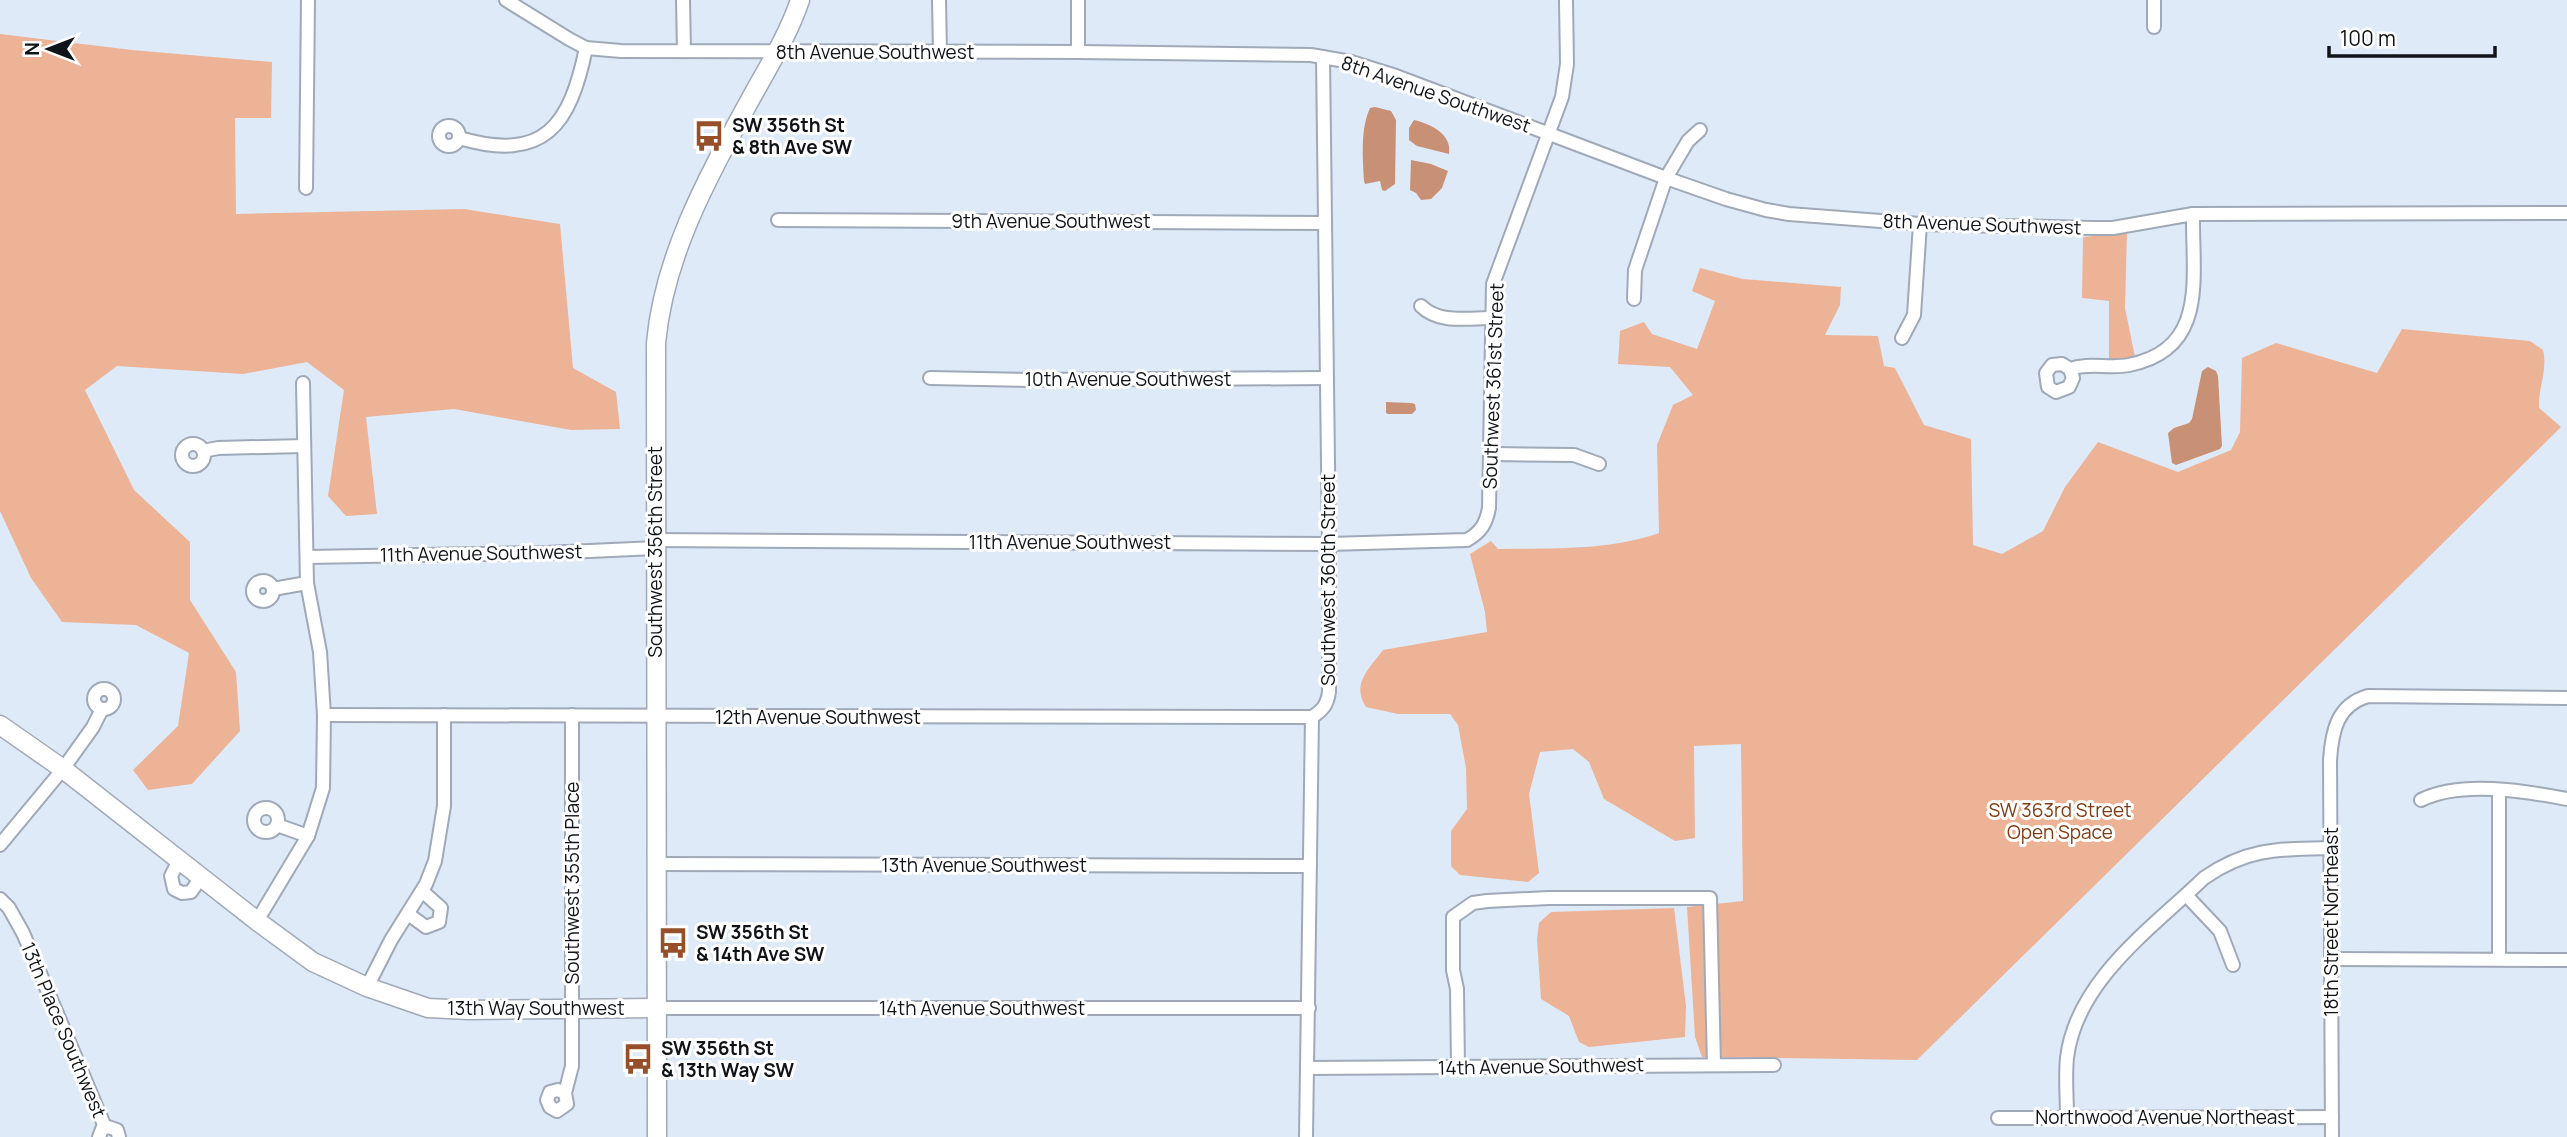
<svg xmlns="http://www.w3.org/2000/svg" width="2567" height="1137" font-family="Manrope,sans-serif">
<style>
.green{fill:#ecb396}
.water{fill:#c89074}
.lines{fill:none;stroke-linecap:round;stroke-linejoin:round}
.street-casing{stroke:#9fa9b8;stroke-width:16}
.secondary-casing{stroke:#9fa9b8;stroke-width:21}
.street{stroke:#fff;stroke-width:12}
.secondary{stroke:#fff;stroke-width:18}
.labels{text-anchor:middle;dominant-baseline:central;stroke-width:6;stroke-linejoin:round;paint-order:stroke}
.street-label{font-size:19px;fill:#101419;stroke:#fff}
.poi-label{font-size:19px;font-weight:bold;fill:#101419;stroke:#fff;text-anchor:start}
.park-label{font-size:19px;fill:#813c12;stroke:#fff}
</style>
<rect width="100%" height="100%" fill="#dfeaf9"/>
<g class="green">
<polygon points="0,34 132,50 272,62 271,118 235,118 236,214 464,209 560,224 573,368 616,392 620,429 571,430 454,409 366,417 377,514 346,516 328,496 344,390 307,362 243,374 117,366 85,390 134,490 190,542 190,600 236,672 240,731 192,784 148,790 133,770 178,726 189,653 136,625 62,622 31,578 0,511"/>
<polygon points="2127,233 2125,308 2135,357 2109,360 2109,301 2082,298 2083,237"/>
<path d="M1700,268L1743,279L1841,287L1840,305L1825,335L1878,336L1884,366L1895,368L1924,425L1971,439L1973,545L2002,554L2043,531L2065,487L2098,442L2178,472L2231,450L2240,432L2242,358L2276,343L2377,373L2402,329L2530,341L2543,350C2548,370 2538,388 2539,408L2561,427L1917,1060L1702,1057L1695,1037L1687,907L1743,901L1741,744L1694,746L1695,838L1675,841L1604,799L1589,762L1573,749L1540,752L1529,794L1539,873L1528,882L1460,875L1451,866V831L1467,809L1466,768L1458,725L1450,714H1398L1366,707C1351,684 1369,669 1383,650L1487,632L1485,612L1470,554L1491,541L1498,549C1552,548 1608,551 1659,533L1657,445L1673,405L1693,395L1670,367L1618,364L1620,331L1644,322L1652,334L1697,349L1715,301L1692,291Z"/>
<polygon points="1674,908 1686,1006 1685,1037 1589,1047 1579,1042 1569,1016 1541,999 1537,939 1539,923 1551,912"/>
</g>
<g class="water">
<path d="M1375,107L1391,111L1396,120L1395,184L1385,191L1382,190L1380,181L1365,184L1364,181C1363,158 1360,130 1370,108Z"/>
<path d="M1414,120C1431,124 1452,134 1449,154L1417,146L1409,140V128Z"/>
<polygon points="1411,160 1431,164 1448,171 1442,188 1431,199 1421,200 1416,193 1410,190"/>
<polygon points="2208,367 2216,371 2218,376 2222,446 2220,449 2176,465 2172,463 2168,433 2174,428 2189,423 2192,419 2202,371"/>
<polygon points="1386,402 1411,403 1415,404 1416,410 1412,414 1388,414 1386,413"/>
</g>
<g class="lines">
<defs>
<g id="street">
<polyline points="506,0 569,39 586,48 621,51 1078,52 1311,55 1351,62 1396,76 1666,178 1726,199 1766,210 1789,214 1920,224 2092,228 2113,228 2193,214 2567,213"/>
<polyline points="683,0 684,51"/>
<polyline points="939,0 940,53"/>
<polyline points="2154,0 2154,27"/>
<polyline points="1078,52 1078,0"/>
<circle cx="449" cy="136" r="10"/>
<path d="M459,138C545,163 570,125 586,48"/>
<polyline points="306,188 308,0"/>
<polyline points="778,220 1325,223"/>
<polyline points="1634,299 1635,270 1666,178 1688,141 1700,130"/>
<path d="M1421,306C1439,324 1468,318 1492,318"/>
<polyline points="1902,338 1914,315 1920,224"/>
<path d="M2070,369L2073,378L2069,387L2056,392L2048,387L2046,373L2052,365L2062,364L2070,369C2088,362 2109,369 2129,365C2209,349 2192,277 2193,214"/>
<polyline points="930,378 1031,380 1327,378"/>
<circle cx="193" cy="455" r="11"/>
<polyline points="203,451 218,448 304,446"/>
<polyline points="1492,454 1574,455 1599,464"/>
<path d="M655,540L1329,544L1467,540C1481,532 1486,524 1489,508L1493,284L1562,97L1567,64L1566,0"/>
<polyline points="307,557 545,553 656,548"/>
<circle cx="263" cy="591" r="10"/>
<polyline points="273,589 307,583"/>
<circle cx="104" cy="699" r="10"/>
<polyline points="324,715 1312,717"/>
<polyline points="2499,791 2499,958"/>
<path d="M2421,800C2461,780 2525,791 2567,799"/>
<circle cx="266" cy="820" r="12"/>
<polyline points="277,825 308,836"/>
<polyline points="0,845 63,769 93,727 102,709"/>
<polyline points="179,860 171,876 174,889 182,893 191,892 201,877"/>
<polyline points="657,864 1310,866"/>
<polyline points="2186,895 2220,931 2233,965"/>
<polyline points="0,899 9,908 23,933 105,1127"/>
<polyline points="408,914 426,927 439,922 441,908 422,891"/>
<polyline points="257,921 308,836 323,788 324,715 320,652 307,583 303,383"/>
<polyline points="2332,959 2567,960"/>
<polyline points="367,987 391,940 426,884 435,861 444,806 444,715"/>
<polyline points="656,1008 1309,1008"/>
<polyline points="1458,1067 1457,989 1453,970 1453,917 1473,903 1487,901 1549,898 1710,898 1714,1064"/>
<polyline points="1308,1068 1774,1065"/>
<polyline points="565,1093 558,1090 550,1092 547,1100 550,1107 557,1111 567,1104 565,1093 572,1066 572,715"/>
<path d="M2067,1117C2067,1098 2065,1077 2067,1058C2076,981 2152,928 2204,878C2247,848 2279,849 2330,848"/>
<polyline points="1998,1118 2332,1117"/>
<polyline points="99,1137 102,1129 108,1127 117,1130 119,1137"/>
<path d="M1306,1137L1312,717C1323,710 1327,705 1329,692V544L1323,57"/>
<path d="M2332,1137L2330,760C2332,731 2337,705 2368,696L2567,698"/>
</g>
<g id="secondary">
<polyline points="0,725 63,769 257,921 313,962 367,987 428,1008 469,1010 656,1008"/>
<path d="M657,1137L656,343C664,255 708,177 750,100C768,67 788,36 800,0"/>
</g>
</defs>
<use href="#street" class="street-casing"/>
<use href="#secondary" class="secondary-casing"/>
<use href="#street" class="street"/>
<use href="#secondary" class="secondary"/>
</g>
<defs>
<symbol id="bus-bare" viewBox="-9 -9 18 18"><path d="M-5-6H5V4H4V6H2V4H-2V6H-4V4H-5ZM-3.5-4V0h7V-4ZM-3.5 1.2v1.5H-2V1.2ZM2 1.2v1.5H3.5V1.2Z" fill="#964f28" stroke="#fff" stroke-width="2.5" paint-order="stroke"/></symbol>
</defs>
<g fill-rule="evenodd">
<use href="#bus-bare" x="687" y="114" width="44" height="44"/>
<use href="#bus-bare" x="651" y="921" width="44" height="44"/>
<use href="#bus-bare" x="616" y="1037" width="44" height="44"/>
</g>
<g class="labels">
<g class="street-label">
<text x="875" y="52">8th Avenue Southwest</text>
<text transform="translate(1436 94) rotate(19)">8th Avenue Southwest</text>
<text x="1051" y="221">9th Avenue Southwest</text>
<text transform="translate(1982 224) rotate(2)">8th Avenue Southwest</text>
<text x="1128" y="379">10th Avenue Southwest</text>
<text transform="translate(1493 386) rotate(-88)">Southwest 361st Street</text>
<text x="1070" y="542">11th Avenue Southwest</text>
<text transform="translate(655 552) rotate(-90)">Southwest 356th Street</text>
<text transform="translate(481 553) rotate(-1)">11th Avenue Southwest</text>
<text transform="translate(1328 580) rotate(-90)">Southwest 360th Street</text>
<text x="818" y="717">12th Avenue Southwest</text>
<text x="984" y="865">13th Avenue Southwest</text>
<text transform="translate(572 883) rotate(-90)">Southwest 355th Place</text>
<text transform="translate(2331 922) rotate(-90)">18th Street Northeast</text>
<text x="536" y="1008">13th Way Southwest</text>
<text x="982" y="1008">14th Avenue Southwest</text>
<text transform="translate(64 1030) rotate(67)">13th Place Southwest</text>
<text transform="translate(1541 1066) rotate(-1)">14th Avenue Southwest</text>
<text x="2165" y="1117">Northwood Avenue Northeast</text>
</g>
<g class="poi-label">
<text x="732" y="125">SW 356th St<tspan x="732" dy="22">&amp; 8th Ave SW</tspan></text>
<text x="696" y="932">SW 356th St<tspan x="696" dy="22">&amp; 14th Ave SW</tspan></text>
<text x="661" y="1048">SW 356th St<tspan x="661" dy="22">&amp; 13th Way SW</tspan></text>
</g>
<g class="park-label">
<text x="2060" y="810">SW 363rd Street<tspan x="2060" dy="22">Open Space</tspan></text>
</g>
</g>
<g transform="translate(49 49) rotate(270)" stroke="#ffffff" stroke-width="5" paint-order="stroke">
<path d="M0-5L12 26L0 18L-12 26Z" fill="#101419"/>
<text y="-10" font-size="19" font-weight="bold" text-anchor="middle" fill="#101419">N</text>
</g>
<path d="M2329 46v10h166v-10" fill="none" stroke="#101419" stroke-width="3.5"/>
<text x="2340" y="46" font-size="21" fill="#101419" stroke="#ffffff" stroke-width="5" paint-order="stroke">100 m</text>
</svg>
